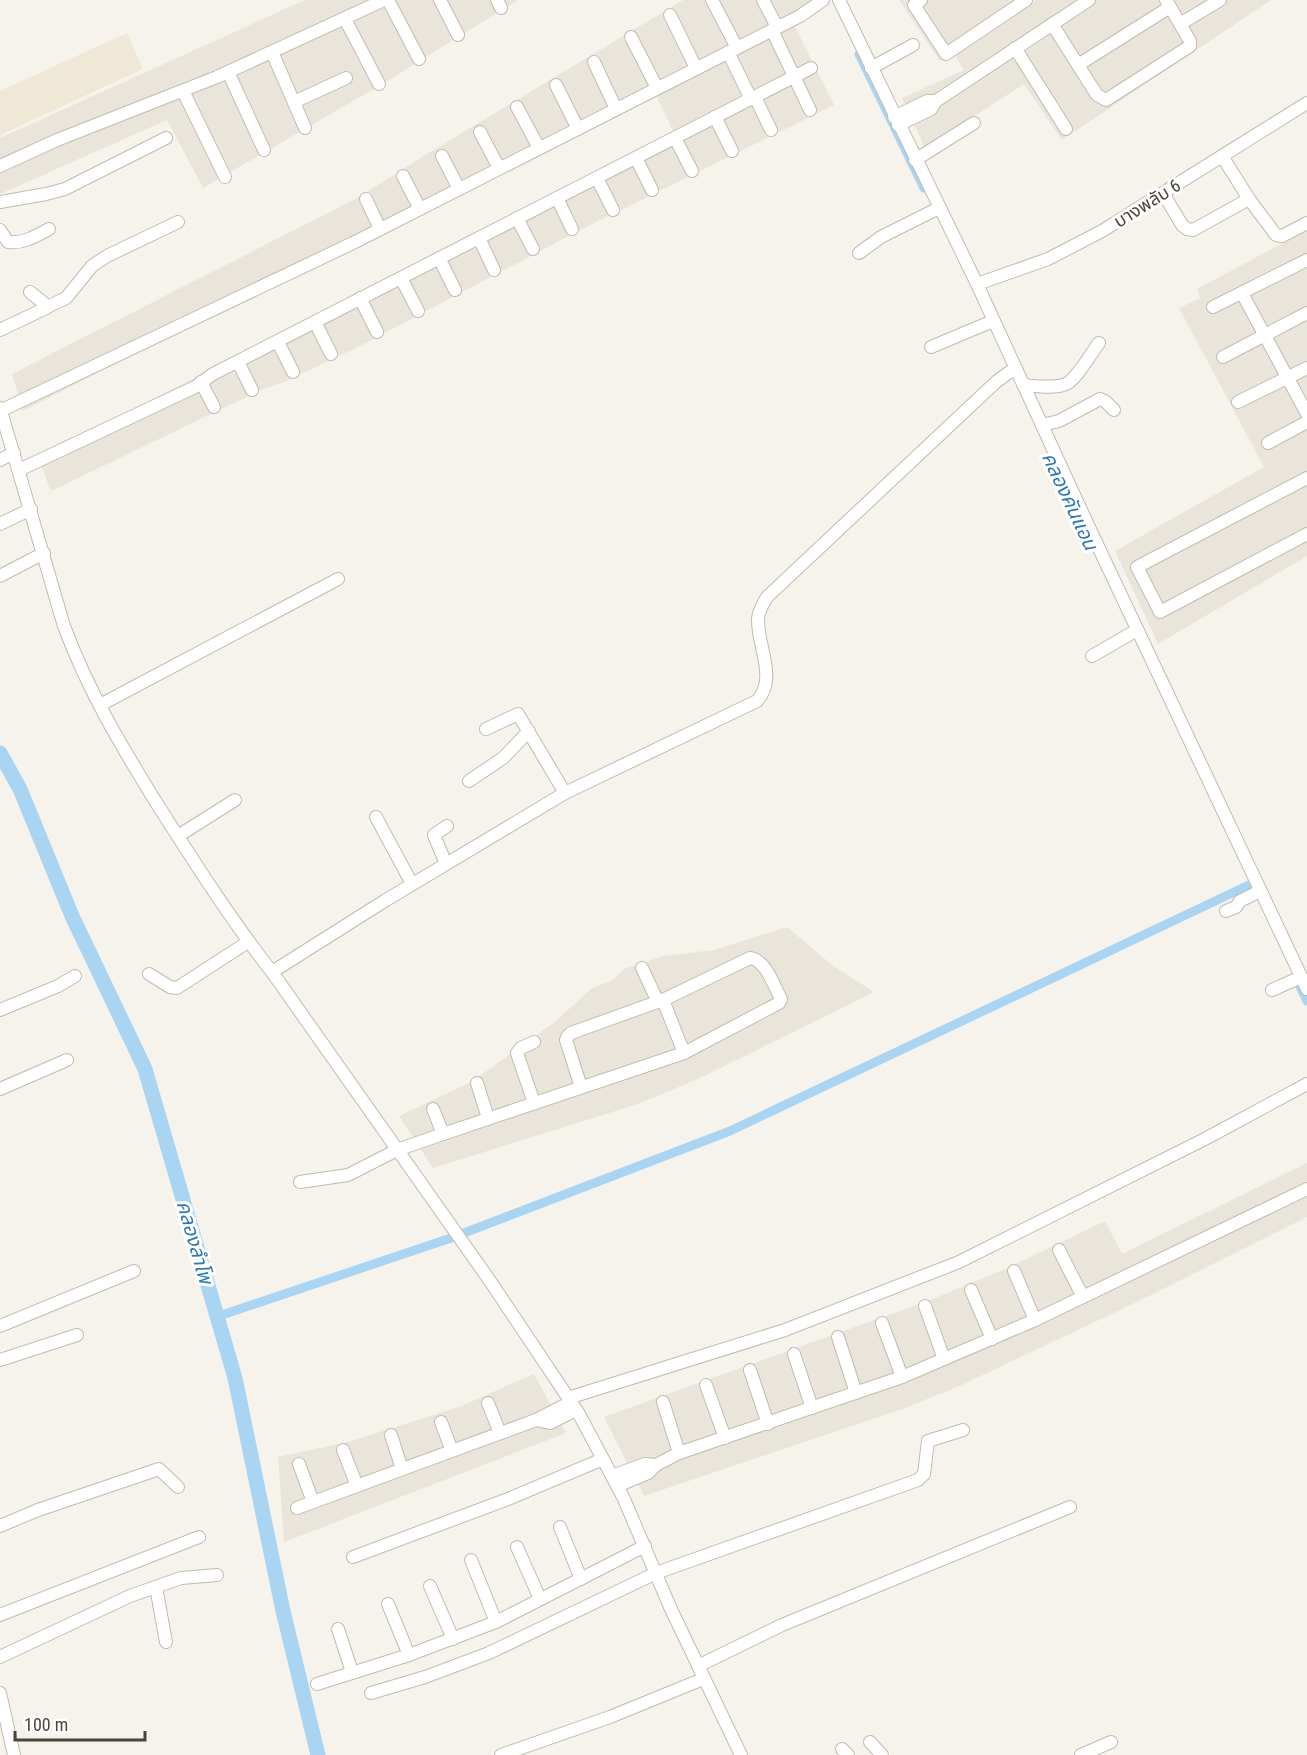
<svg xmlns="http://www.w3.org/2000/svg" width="1307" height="1755" font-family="'Roboto Condensed','Noto Sans Thai',sans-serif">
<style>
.residential{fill:#eae5da}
.education{fill:#efe8d6}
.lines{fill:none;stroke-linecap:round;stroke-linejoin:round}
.canal{stroke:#a9d4f2;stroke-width:9}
.river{stroke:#a9d4f2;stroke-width:15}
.minor-casing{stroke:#c2bbae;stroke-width:14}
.minor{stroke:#fff;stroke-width:12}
.labels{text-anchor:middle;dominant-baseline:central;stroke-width:6;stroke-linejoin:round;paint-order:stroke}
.street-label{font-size:18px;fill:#4b4439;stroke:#fff}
.water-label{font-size:20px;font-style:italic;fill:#2e7ab2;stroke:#fff}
</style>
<rect width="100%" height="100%" fill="#f6f3ec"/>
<g class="residential">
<polygon points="305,0 518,0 384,83 203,188 167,120 0,194 0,138"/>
<polygon points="683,0 817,0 792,21 834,105 578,231 360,346 284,382 261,390 51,491 38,458 674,133 654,91 23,411 12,374 357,198 427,154"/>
<polygon points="899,0 1034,0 940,61"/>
<polygon points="1036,0 1271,0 1062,140 1024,84 925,148 902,98 964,70 955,55"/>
<polygon points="1307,230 1307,556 1158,644 1115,551 1264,467 1179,308 1200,298 1197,289"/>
<polygon points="787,927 832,965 874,992 698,1079 638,1104 433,1168 399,1116 473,1081 556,1021 592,988 611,981 624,969 664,956 714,950"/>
<polygon points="1307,1163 1307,1217 1141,1300 964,1384 905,1408 644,1496 604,1417 933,1299 1012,1266 1105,1221 1122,1254"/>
<polygon points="534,1374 566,1433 284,1542 278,1457 348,1442 459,1407"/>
</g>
<polygon class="education" points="127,33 143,69 0,135 0,91"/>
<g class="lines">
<g class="canal">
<polyline points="859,54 924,188"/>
<polyline points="1299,984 1307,1001"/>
<polyline points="216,1317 451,1238 730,1131 1251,884"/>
</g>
<polyline class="river" points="0,753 20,789 72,916 145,1069 235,1378 283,1611 318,1755"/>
<defs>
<g id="minor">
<polyline points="388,0 419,59"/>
<polyline points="440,0 458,35"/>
<polyline points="497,0 501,8"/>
<polyline points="712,0 737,48"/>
<polyline points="763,0 777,27"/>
<polyline points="839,0 977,284 1087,523 1307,989"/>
<polyline points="921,0 914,5 946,54 1026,0"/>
<polyline points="670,15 696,68"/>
<polyline points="345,19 379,84"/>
<polyline points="1052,24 1097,95 1106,100 1190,46 1190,41 1166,0"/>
<polyline points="1180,24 1220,0"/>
<polyline points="772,30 810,110"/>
<polyline points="631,37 657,88"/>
<polyline points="1015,48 1066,129"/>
<polyline points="272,52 305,128"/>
<polyline points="728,52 751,99"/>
<polyline points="594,62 616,109"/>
<polyline points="1078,65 1170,7"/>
<polyline points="871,68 913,45"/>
<polyline points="228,72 264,150"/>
<polyline points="556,85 578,129"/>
<polyline points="183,91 225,177"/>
<polyline points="755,97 771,130"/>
<polyline points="294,102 346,78"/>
<polyline points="517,107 539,148"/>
<polyline points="715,117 732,151"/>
<polyline points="894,117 927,101 936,101"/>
<polyline points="898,125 931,109 936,101 1089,0"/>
<polyline points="480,132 499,168"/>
<polyline points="675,138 692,171"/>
<polyline points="442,156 459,189"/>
<polyline points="1222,156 1249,199 1276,235 1282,236 1307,223"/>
<polyline points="636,158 652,190"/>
<polyline points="915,160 974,123"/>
<polyline points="0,166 57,140 217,77 384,0"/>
<polyline points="403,176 420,209"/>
<polyline points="597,178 613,210"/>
<polyline points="1163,193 1182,225 1187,229 1193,230 1249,199"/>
<polyline points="557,198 572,229"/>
<polyline points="366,199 380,229"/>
<polyline points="0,202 46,194 65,189 166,138"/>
<polyline points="517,218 533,249"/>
<path d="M0,230L8,242C23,244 36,236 49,229"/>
<polyline points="479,238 494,270"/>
<polyline points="859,253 881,237 939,208"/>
<polyline points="439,258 455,290"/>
<polyline points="401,278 418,311"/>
<polyline points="977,284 1048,259 1102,231 1307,103"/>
<polyline points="1242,293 1307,414"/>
<polyline points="360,298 377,332"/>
<polyline points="47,307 66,298 92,266 107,256 178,222"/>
<polyline points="1213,307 1307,260"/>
<polyline points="315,322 331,354"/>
<polyline points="0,330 46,308 46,305 30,292"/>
<polyline points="278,342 293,372"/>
<polyline points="931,347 993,321"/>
<polyline points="1223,357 1307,313"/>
<polyline points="238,362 252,390"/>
<polyline points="201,382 214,407"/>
<path d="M1023,385C1036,386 1054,389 1066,384C1077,379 1091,353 1099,343"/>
<polyline points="1238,402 1307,368"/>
<path d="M0,408L64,626C88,691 123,749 159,807C195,863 231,920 272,972L490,1281L579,1414L624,1499L670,1607L741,1755"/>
<polyline points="0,411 353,243 800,16 823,0"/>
<polyline points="1042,425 1059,421 1100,399 1105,401 1114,410"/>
<polyline points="1268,443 1307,422"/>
<polyline points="0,460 14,453"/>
<polyline points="19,470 195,387 213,374 811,68"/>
<polyline points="1307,478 1137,567 1160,612 1307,534"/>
<polyline points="0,524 31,509"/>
<polyline points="0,576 44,553"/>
<polyline points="1092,656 1137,630"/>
<polyline points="100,705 338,579"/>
<polyline points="486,729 518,714 565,793"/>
<polyline points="469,781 503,758 529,731"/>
<polyline points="376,817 412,884"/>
<polyline points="178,836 235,800"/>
<polyline points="446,864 434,835 447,826"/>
<polyline points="1226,911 1236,907 1240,901 1260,891"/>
<polyline points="642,968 658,1002"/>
<path d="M272,972L386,900L565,793L757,701C778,678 757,646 758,619C758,612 763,604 767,597L996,382L1015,368"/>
<polyline points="149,974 170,987 177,988 248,942"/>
<polyline points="1272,990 1301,977"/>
<polyline points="663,1000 684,1053"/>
<polyline points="0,1010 58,986 75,976"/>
<polyline points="534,1042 521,1048 517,1053 534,1103"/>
<polyline points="477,1083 488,1118"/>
<polyline points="0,1089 67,1060"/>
<polyline points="433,1109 443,1134"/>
<path d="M300,1182L348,1175L397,1150L443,1134L684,1053L779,1003L781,999C774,986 766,960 750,958L663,1000L571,1033L567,1037L566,1040L581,1087"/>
<polyline points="1059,1250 1083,1297"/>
<polyline points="1014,1271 1035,1320"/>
<polyline points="971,1290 992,1339"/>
<polyline points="925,1306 944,1359"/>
<polyline points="882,1323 902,1377"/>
<polyline points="0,1326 134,1271"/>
<polyline points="838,1337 856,1393"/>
<polyline points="794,1354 812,1408"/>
<polyline points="0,1360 77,1335"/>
<polyline points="750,1370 768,1424"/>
<polyline points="706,1385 725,1438"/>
<polyline points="568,1398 785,1330 959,1262 1203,1140 1307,1084"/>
<polyline points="571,1402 536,1420 550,1423 576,1410"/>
<polyline points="663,1402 679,1453"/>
<polyline points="488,1403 500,1433"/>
<polyline points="441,1422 452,1451"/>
<polyline points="391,1435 402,1469"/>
<polyline points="343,1450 357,1486"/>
<polyline points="299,1464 313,1502"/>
<polyline points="656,1465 679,1453 902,1377 1035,1320 1307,1189"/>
<polyline points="612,1476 645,1464 656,1465 648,1473 617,1486"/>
<polyline points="297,1508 536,1420"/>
<polyline points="0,1526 38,1510 156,1470 159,1469 178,1487"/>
<polyline points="560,1527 581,1579"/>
<polyline points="517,1547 540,1599"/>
<polyline points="353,1557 508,1499 603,1459"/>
<polyline points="471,1560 496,1622"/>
<polyline points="430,1586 453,1639"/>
<polyline points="156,1587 166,1642"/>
<polyline points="388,1604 409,1655"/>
<polyline points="0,1615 199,1537"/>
<polyline points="338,1629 352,1672"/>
<polyline points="0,1657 130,1596 181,1578 217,1575"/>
<polyline points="698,1666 782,1625 1070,1507"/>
<polyline points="317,1684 409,1655 496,1622 645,1546"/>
<polyline points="0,1693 14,1755"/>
<polyline points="371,1693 425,1677 489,1653 656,1573 918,1480 924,1474 928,1441 963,1430"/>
<polyline points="870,1742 882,1755"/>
<polyline points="842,1749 848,1755"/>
<polyline points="501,1755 610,1717 703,1679"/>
<polyline points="1081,1755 1111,1742"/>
</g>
</defs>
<use href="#minor" class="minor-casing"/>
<use href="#minor" class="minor"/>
</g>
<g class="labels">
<g class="street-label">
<text transform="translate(1147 203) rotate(-32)">บางพลับ 6</text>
</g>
<g class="water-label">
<text transform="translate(1070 501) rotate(65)">คลองคันแอน</text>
<text transform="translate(195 1242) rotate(74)">คลองลำโพ</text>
</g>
</g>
<path d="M15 1731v9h130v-9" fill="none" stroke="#4b4439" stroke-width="3"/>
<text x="24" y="1731" font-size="18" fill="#4b4439" stroke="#ffffff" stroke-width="4.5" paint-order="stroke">100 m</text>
</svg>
